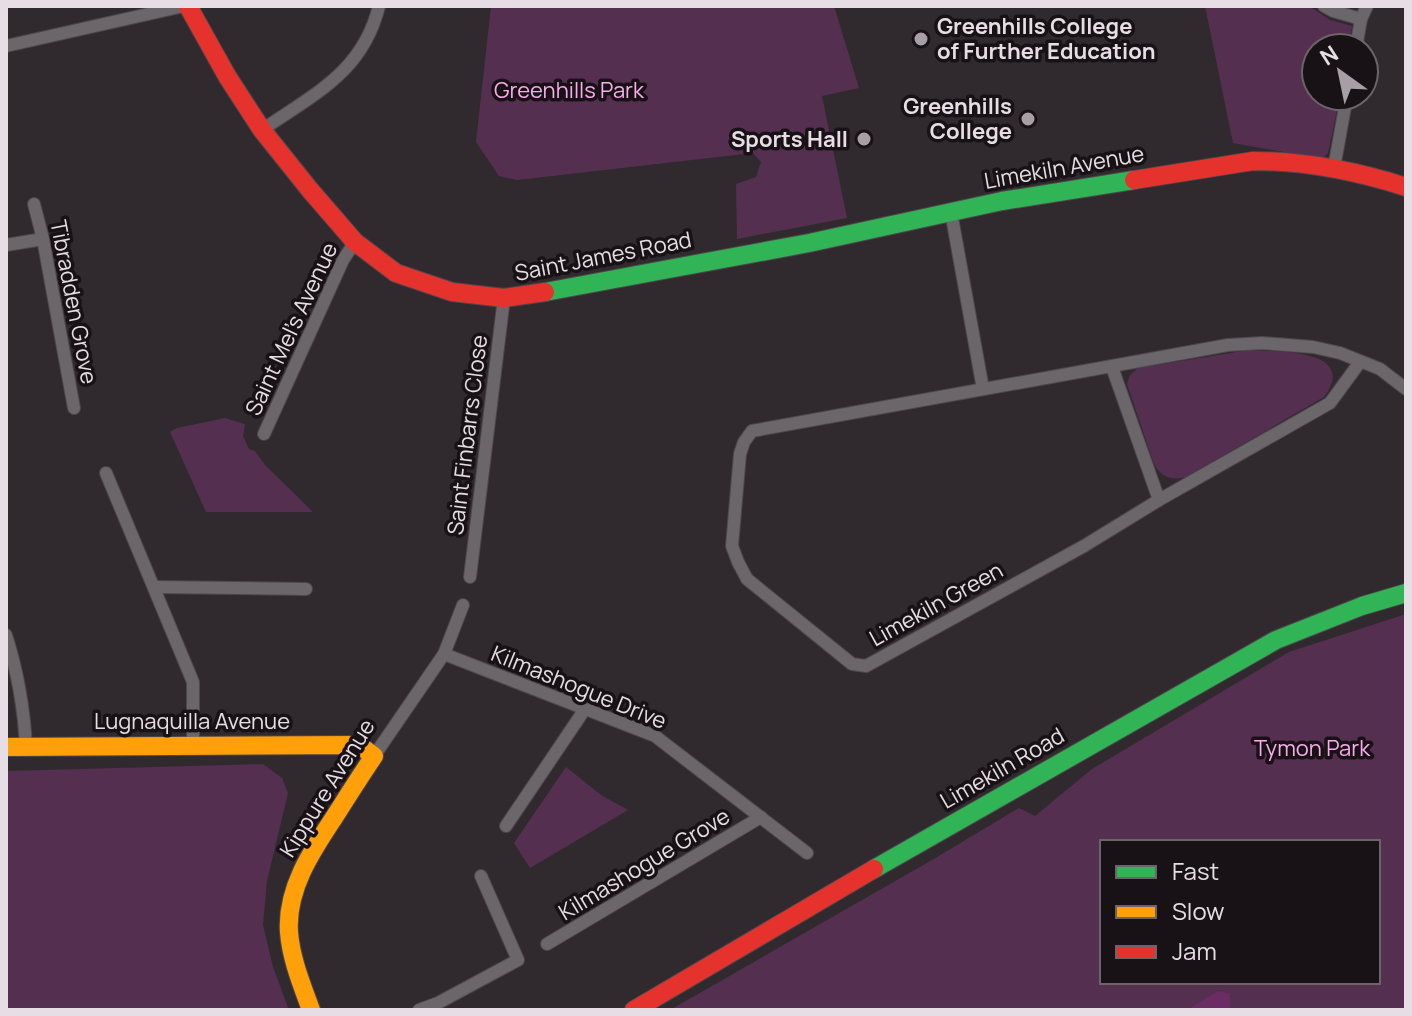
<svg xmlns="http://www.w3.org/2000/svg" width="1412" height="1016" font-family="Manrope,sans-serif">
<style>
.green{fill:#552f4f;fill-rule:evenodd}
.water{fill:#6a2c62}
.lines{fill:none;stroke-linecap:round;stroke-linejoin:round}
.street-casing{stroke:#4d474c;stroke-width:14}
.fast-casing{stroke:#4d474c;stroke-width:20}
.slow-casing{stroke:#4d474c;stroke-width:20}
.jam-casing{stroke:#4d474c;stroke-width:20}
.street{stroke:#6b666a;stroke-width:12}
.fast{stroke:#30b455;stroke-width:18}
.slow{stroke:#ff9f0a;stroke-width:18}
.jam{stroke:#e5322d;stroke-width:18}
.poi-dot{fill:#a79fa5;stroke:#181216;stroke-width:3}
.labels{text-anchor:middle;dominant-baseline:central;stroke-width:7;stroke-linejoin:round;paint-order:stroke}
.poi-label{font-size:22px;font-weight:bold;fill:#e7dee5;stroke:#181216;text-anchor:end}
.park-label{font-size:22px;fill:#f9abeb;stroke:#181216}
.street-label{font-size:22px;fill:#e7dee5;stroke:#181216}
</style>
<rect width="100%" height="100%" fill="#302a2f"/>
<g class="green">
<polygon points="491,6 834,6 859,88 822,96 847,218 737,239 736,184 756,177 761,162 753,153 517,180 499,176 476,142"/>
<polygon points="1205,6 1309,6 1330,20 1352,26 1349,48 1316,48 1316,96 1340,96 1328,153 1324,157 1318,158 1233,143"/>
<path d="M1249,350C1275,352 1360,348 1324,397L1186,477C1172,481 1161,477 1154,464L1127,384L1130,375L1138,368Z"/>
<polygon points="225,418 245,424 243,436 249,449 255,451 265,465 313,512 206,512 170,432 177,428"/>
<path d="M1406,614V1010H670L932,860L1019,808L1035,816L1092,769L1289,652ZM1102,842H1378V982H1102Z"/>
<polygon points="263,764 282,778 288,793 267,881 263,925 273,967 289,1010 6,1010 6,771"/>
<polygon points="566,767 601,795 628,810 530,868 514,843"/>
</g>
<polygon class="water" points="1218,991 1230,994 1230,1010 1187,1010"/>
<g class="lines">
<defs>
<g id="street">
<polyline points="1324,6 1333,11 1361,19"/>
<polyline points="6,46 184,6"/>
<polyline points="1356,48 1361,19 1367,6"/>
<path d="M262,130C314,94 363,72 379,6"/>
<polyline points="1334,168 1347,96"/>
<polyline points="34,204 43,239 74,408"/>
<polyline points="951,212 983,389"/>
<polyline points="6,245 43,239"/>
<polyline points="1360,362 1330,403 1159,500 1084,546 866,666 852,664 747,579 738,562 732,546 740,454 744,442 752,431 1228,345 1262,343 1313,347 1340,353 1380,369 1406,389"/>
<polyline points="1112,367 1159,500"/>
<polyline points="264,434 343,260 355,242"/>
<polyline points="106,473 193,682 193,746"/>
<polyline points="470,577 504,298"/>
<polyline points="155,587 306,589"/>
<path d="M6,635C18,673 24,707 26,747"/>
<polyline points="444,654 655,736 807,853"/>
<polyline points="374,756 444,654 463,605"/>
<polyline points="506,826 585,709"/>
<polyline points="547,944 761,817"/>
<polyline points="419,1010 438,1003 518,960 481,876"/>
</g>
<g id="fast">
<polyline points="545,292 809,243 1002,201 1134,180"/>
<polyline points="874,869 1276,640 1362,606 1406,593"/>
</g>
<path id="slow" d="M6,747L359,745L374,756C361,775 349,794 337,813C313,849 286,888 289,932C291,959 302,985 311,1010"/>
<g id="jam">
<polyline points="188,6 227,76 262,130 310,190 355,242 396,273 452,292 504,298 545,292"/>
<path d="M1134,180L1253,161C1306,161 1356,171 1406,187"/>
<polyline points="634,1010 874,869"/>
</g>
</defs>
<use href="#street" class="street-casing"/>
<use href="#fast" class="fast-casing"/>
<use href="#slow" class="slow-casing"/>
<use href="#jam" class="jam-casing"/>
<use href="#street" class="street"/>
<use href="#fast" class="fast"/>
<use href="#slow" class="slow"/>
<use href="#jam" class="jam"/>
</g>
<g class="poi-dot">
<circle cx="921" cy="39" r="8"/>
<circle cx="1028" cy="119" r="8"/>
<circle cx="864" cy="139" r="8"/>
</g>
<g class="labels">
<g class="poi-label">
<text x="937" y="26" text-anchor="start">Greenhills College<tspan x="937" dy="25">of Further Education</tspan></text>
<text x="1012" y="106">Greenhills<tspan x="1012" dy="25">College</tspan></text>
<text x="848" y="139">Sports Hall</text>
</g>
<g class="park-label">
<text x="569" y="90">Greenhills Park</text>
<text x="1312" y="748">Tymon Park</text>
</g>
<g class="street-label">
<text transform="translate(1064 167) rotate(-10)">Limekiln Avenue</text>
<text transform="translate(603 256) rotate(-11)">Saint James Road</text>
<text transform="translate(74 302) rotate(79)">Tibradden Grove</text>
<text transform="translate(291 329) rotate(-65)">Saint Mel's Avenue</text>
<text transform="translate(467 435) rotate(-83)">Saint Finbarrs Close</text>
<text transform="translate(936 604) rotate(-29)">Limekiln Green</text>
<text transform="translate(579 687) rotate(22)">Kilmashogue Drive</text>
<text x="192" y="721">Lugnaquilla Avenue</text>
<text transform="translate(1002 768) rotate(-30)">Limekiln Road</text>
<text transform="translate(327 788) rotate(-58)">Kippure Avenue</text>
<text transform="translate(644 864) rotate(-31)">Kilmashogue Grove</text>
</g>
</g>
<rect width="1412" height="1016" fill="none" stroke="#e7dee5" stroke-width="16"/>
<rect x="1100" y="840" width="280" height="144" fill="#181216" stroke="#6b6469" stroke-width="2"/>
<rect x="1116" y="866" width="40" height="12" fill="#30b455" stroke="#6b6469" stroke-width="2"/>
<text x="1172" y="880" font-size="24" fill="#e7dee5">Fast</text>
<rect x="1116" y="906" width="40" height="12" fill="#ff9f0a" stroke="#6b6469" stroke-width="2"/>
<text x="1172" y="920" font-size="24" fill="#e7dee5">Slow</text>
<rect x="1116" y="946" width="40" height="12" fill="#e5322d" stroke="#6b6469" stroke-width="2"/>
<text x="1172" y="960" font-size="24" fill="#e7dee5">Jam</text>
<g transform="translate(1340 72) rotate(327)"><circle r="38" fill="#181216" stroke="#6b6469" stroke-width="2"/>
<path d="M0-6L14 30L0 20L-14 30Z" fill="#a79fa5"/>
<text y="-12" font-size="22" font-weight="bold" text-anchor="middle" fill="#e7dee5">N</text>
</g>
</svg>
